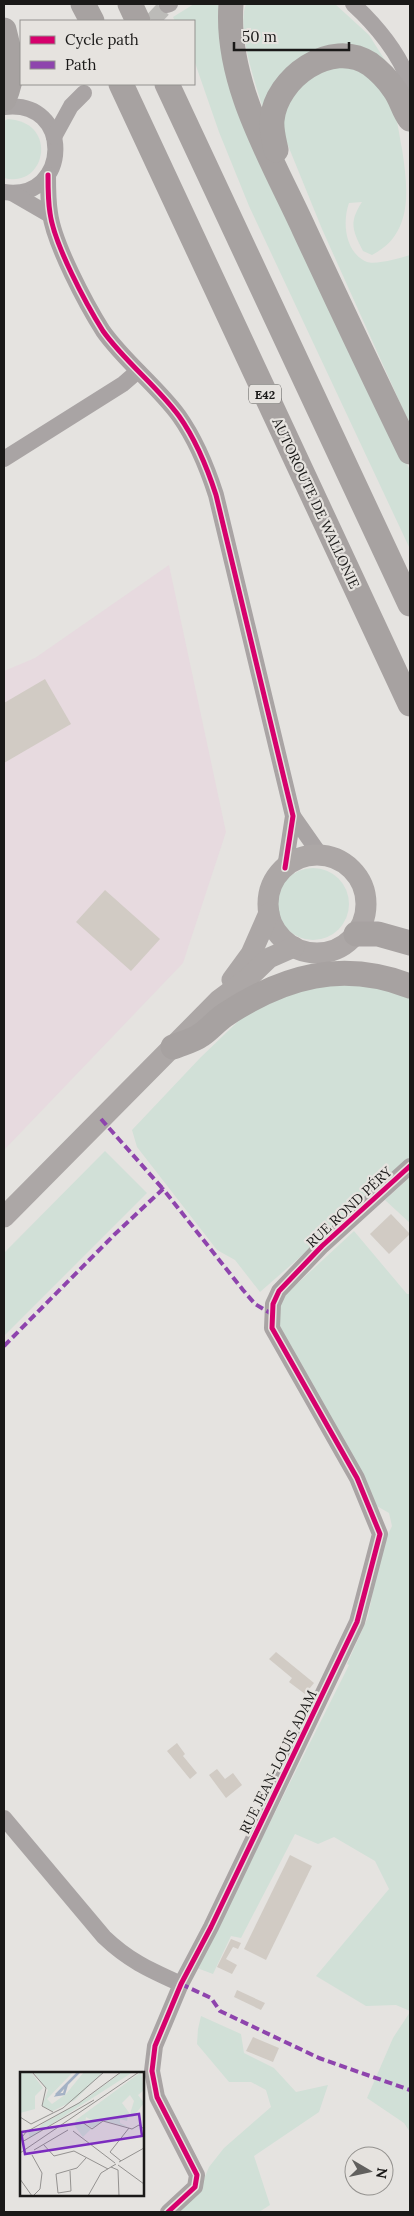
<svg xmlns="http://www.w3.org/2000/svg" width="414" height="2216" font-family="Lora,serif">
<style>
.industrial{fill:#e7dadf}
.green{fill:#d1e0d7}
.building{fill:#d1cbc4}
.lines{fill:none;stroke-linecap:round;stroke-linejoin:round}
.minor-tunnel{stroke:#bcbbb8;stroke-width:16;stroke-dasharray:16 8;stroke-linecap:butt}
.minor{stroke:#a9a4a4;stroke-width:16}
.major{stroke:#aca7a6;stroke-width:21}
.highway{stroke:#a7a2a1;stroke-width:25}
.quiet{stroke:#8e44ad;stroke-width:4;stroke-dasharray:8 4;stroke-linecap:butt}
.cycleway-casing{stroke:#e6e3df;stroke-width:8}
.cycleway{stroke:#d6006c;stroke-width:5}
.labels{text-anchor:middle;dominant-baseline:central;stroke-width:4.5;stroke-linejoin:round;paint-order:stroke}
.shield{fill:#e6e3df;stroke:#575654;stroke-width:1}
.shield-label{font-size:12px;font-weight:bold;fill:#1a1918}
.street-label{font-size:14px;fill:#1a1918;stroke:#e6e3df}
.inset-river{fill:none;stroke:#a4b2c5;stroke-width:2.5}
.inset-road{fill:none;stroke:#949290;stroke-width:1}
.view{fill:#7b2cbf;fill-opacity:0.15;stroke:#7b2cbf;stroke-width:2.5}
.inset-edge{fill:none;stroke:#1a1918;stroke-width:2.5}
</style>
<rect width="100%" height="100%" fill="#e5e3e0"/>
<polygon class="industrial" points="169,565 226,832 183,963 4,1150 4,671 35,658"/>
<g class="green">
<polygon points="194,4 218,4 379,409 410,470 410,549 249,206 219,132 194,60 194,21 175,21 173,17"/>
<path d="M246,4H335L369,35L388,65L348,49L264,112C256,85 236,30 246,4Z"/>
<path d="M325,66L361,69C369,78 384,89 390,100C397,114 399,134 402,149C408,188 414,234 372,255L363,251C352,230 349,222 362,202L349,203C342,222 345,253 367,262C376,265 401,258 410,255V425L322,229L285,138L281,121L297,86Z"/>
<path d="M8,119C59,122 46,189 4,178V121Z"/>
<circle cx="313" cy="904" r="36"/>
<polygon points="334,978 410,995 410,1161 260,1292 235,1260 217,1250 137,1147 132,1130 201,1057 255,1005"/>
<polygon points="105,1151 147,1193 4,1336 4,1253"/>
<polygon points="410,1177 410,1223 385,1200"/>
<polygon points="354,1231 407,1294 410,1294 410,2011 396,2005 366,2006 316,1976 389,1889 375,1861 334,1837 318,1844 295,1834 241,1938 231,1936 213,1974 197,1968 349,1665 347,1664 368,1617 381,1549 392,1526 389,1513 375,1505 279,1327 278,1308 284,1296"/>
<polygon points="410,2012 410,2132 404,2123 367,2098 393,2038"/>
<polygon points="201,2016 241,2034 244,2053 274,2068 296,2092 328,2085 319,2112 254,2156 270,2205 259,2212 176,2212 198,2193 209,2167 224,2148 271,2107 266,2090 251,2082 229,2082 197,2044 198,2029"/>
</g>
<g class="building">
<polygon points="45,679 71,724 4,763 4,703"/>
<polygon points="105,890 160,939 131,971 76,922"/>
<polygon points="391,1214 410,1234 389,1254 370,1234"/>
<polygon points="276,1652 314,1683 305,1694 289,1682 292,1678 269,1659"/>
<polygon points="177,1743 185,1754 183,1756 197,1773 190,1779 167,1751"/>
<polygon points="217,1769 225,1779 233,1773 242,1785 226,1798 209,1775"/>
<polygon points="290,1855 312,1866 266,1960 244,1949"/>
<polygon points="231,1939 241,1943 238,1949 233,1947 226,1959 237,1965 232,1974 217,1967"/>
<polygon points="237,1990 265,2003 261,2010 234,1997"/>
<polygon points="253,2037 279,2048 273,2062 246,2051"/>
</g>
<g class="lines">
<polyline class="minor-tunnel" points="152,21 167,5"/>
<g class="minor">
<path d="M353,4C376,25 400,54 410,84"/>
<polyline points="167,5 170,4"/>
<path d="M4,107C74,98 71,202 4,192"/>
<polyline points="54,137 71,106 84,93"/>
<path d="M48,175C48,188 48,201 50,213C54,244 86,304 103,331C125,362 156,385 179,416C196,440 207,467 216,495L293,816L285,868"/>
<polyline points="12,193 50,215"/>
<polyline points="4,459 123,384 138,371"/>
<polyline points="293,816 321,856"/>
<path d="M4,1818L104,1937C129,1961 150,1970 181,1984"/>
<polyline points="168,2212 195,2187 197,2175 157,2097 152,2071 155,2046 181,1984 211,1927 357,1622 380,1534 357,1478 272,1328 273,1304 279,1291 322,1246 410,1166"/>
</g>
<g class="major">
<circle cx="317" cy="904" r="49"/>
<polyline points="232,980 251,954 269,913"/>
<polyline points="4,1217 219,1000 246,980 269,958 294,947"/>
</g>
<g class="highway">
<polyline points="83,4 92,21"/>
<polyline points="130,4 138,21"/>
<path d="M231,4C225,83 272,159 304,229C339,304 374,378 410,452"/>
<path d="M4,30C11,58 16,71 4,99"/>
<polyline points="121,84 410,704"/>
<polyline points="167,84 410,604"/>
<path d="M276,150C274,140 271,130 272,120C276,78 331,38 370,64C378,70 388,80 394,89C401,98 403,110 410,119"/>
<polyline points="356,934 378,934 410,943"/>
<path d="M173,1047C182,1043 193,1041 201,1035C210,1029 216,1021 225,1015C284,976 342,960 410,986"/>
</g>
<g class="quiet">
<polyline points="101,1119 163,1189"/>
<polyline points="4,1346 115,1234 163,1189 243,1290 255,1304 272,1314"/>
<polyline points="181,1984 211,1998 220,2011 319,2058 410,2090"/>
</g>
<defs>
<g id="cycleway">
<path d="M48,175C48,188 48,201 50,213C54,244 86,304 103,331C125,362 156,385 179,416C196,440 207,467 216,495L293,816L285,868"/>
<polyline points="168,2212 195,2187 197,2175 157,2097 152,2071 155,2046 181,1984 211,1927 357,1622 380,1534 357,1478 272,1328 273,1304 279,1291 322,1246 410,1166"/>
</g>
</defs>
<use href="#cycleway" class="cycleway-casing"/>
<use href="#cycleway" class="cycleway"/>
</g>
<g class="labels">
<rect class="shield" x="249" y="384.5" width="32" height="19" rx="4"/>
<g class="shield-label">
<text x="265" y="394">E42</text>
</g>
<g class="street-label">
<text transform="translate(316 503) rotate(65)">AUTOROUTE DE WALLONIE</text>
<text transform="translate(349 1207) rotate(-43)">RUE ROND PÉRY</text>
<text transform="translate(278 1762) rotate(-64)">RUE JEAN-LOUIS ADAM</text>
</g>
</g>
<g transform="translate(20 2072)">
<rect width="124" height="124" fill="#e5e3e0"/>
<path d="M0,0H11L23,16L15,24V37L0,41ZM13,0H53L27,27L32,32L46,22L64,0H83L55,28L33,39L22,34L28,18ZM102,0H113L10,66L8,60H15L22,52L67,26ZM121,0L124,18L118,23L124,31L113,45L108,44L107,49L100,47V51L108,55L83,49L73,56L67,53L71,48L66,45L65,52L71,57L63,65L54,53L56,48ZM110,23L114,29L110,42L102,31Z" fill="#d1e0d7" fill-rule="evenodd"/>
<path class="inset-river" d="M47,12L37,23L44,22L47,12M36,23L59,0"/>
<path class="inset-road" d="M12,0L26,16L22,34L33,40M0,45L11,52L43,36L84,0M62,50L72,57L83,49L112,57L119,53L124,57M53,59L95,91M0,68L6,60L59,31L101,0M2,70L74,28M23,72L34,84L54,79L88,97M14,78L48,58M0,81L119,0M12,83L22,101L20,117L13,124M101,89L90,80L109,56M99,90L124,76M98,93L124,112M91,95L98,98L99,124M50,99L51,119L38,121L36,102L57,96L66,86M0,107L12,124M68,124L81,101L96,92"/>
<path class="view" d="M119,42L122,64L5,82L1,60Z"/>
<rect width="124" height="124" class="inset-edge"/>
</g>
<rect width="414" height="2216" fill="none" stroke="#1a1918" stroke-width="10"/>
<rect x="20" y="20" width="175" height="65" fill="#e6e3df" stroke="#94928f"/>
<rect x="30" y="36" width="25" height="8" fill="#d6006c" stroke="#94928f"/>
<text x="65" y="45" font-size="15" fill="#1a1918">Cycle path</text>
<rect x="30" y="61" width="25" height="8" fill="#8e44ad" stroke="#94928f"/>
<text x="65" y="70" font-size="15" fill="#1a1918">Path</text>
<g transform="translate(369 2171) rotate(99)"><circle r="24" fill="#e6e3df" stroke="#94928f"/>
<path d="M0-4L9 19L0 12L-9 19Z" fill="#61605e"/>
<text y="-8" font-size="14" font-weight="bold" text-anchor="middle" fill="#1a1918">N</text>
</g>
<path d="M234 42v8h115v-8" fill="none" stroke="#1a1918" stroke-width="2.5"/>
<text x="242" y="42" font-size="15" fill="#1a1918" stroke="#e6e3df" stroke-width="4" paint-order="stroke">50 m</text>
</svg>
